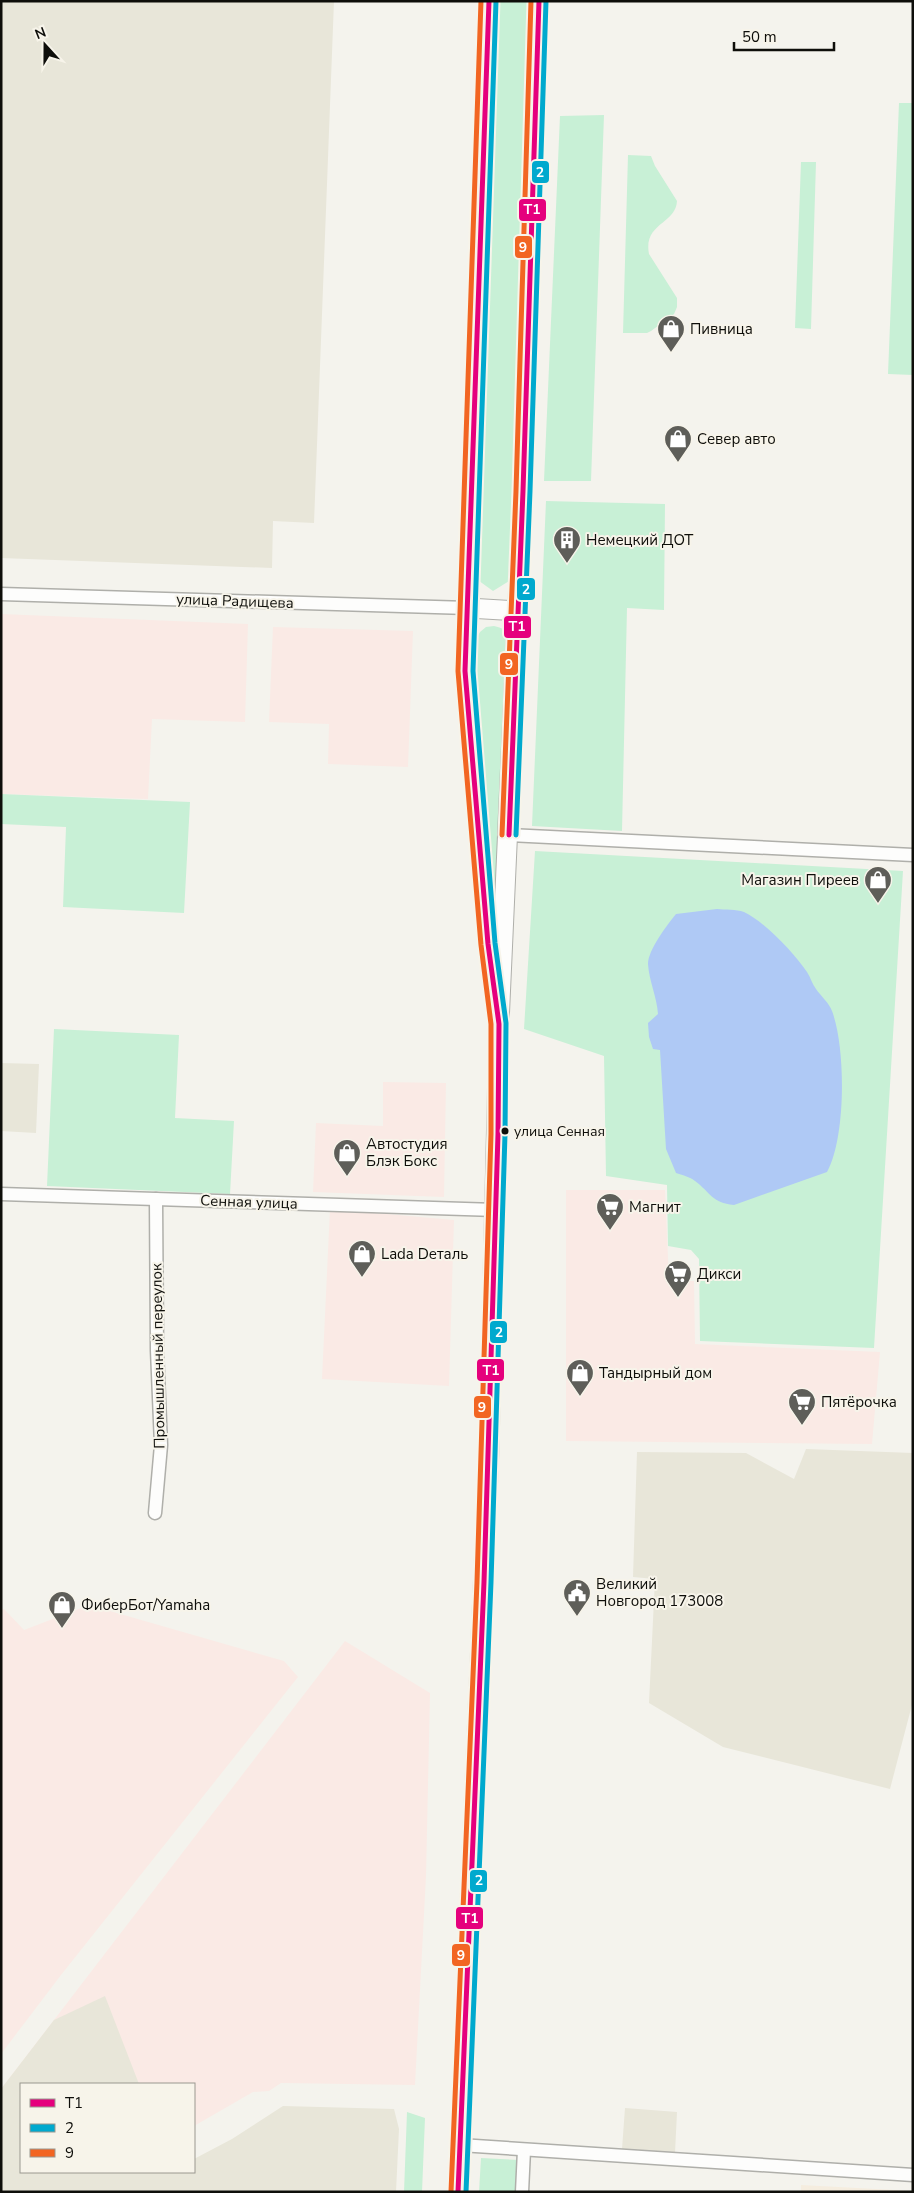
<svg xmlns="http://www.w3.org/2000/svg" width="914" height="2193" font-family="'Nunito Sans',sans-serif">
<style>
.commercial{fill:#faeae5}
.built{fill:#e8e6d9}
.education{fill:#f5eddf}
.green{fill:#c8f0d6}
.water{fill:#afc9f5}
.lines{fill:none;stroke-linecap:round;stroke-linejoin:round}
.street-casing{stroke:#afafaa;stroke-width:15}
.primary-casing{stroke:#afafaa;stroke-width:21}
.street{stroke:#fdfdfc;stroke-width:12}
.primary{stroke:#fdfdfc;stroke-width:19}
.bus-1-casing{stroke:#f7f4ea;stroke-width:9}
.bus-2-casing{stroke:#f7f4ea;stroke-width:9}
.bus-3-casing{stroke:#f7f4ea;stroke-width:9}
.bus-1{stroke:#e5007d;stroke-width:5}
.bus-2{stroke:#00a9ce;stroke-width:5}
.bus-3{stroke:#f26522;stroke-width:5}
.bus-dot{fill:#0e0e0a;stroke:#f7f4ea;stroke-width:2}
.labels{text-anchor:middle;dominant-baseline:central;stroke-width:4;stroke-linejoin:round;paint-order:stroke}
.bus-label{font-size:14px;fill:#0e0e0a;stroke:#f7f4ea;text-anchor:start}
.poi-label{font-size:15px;fill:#0e0e0a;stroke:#f7f4ea;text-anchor:start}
.street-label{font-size:15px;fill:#0e0e0a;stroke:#f7f4ea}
.line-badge{stroke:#f7f4ea;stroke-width:2}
.badge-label{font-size:14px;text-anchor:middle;font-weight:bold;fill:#fff}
</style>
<rect width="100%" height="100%" fill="#f4f3ed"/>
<g class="commercial">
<polygon points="1,614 248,624 245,722 152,719 148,799 1,794"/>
<polygon points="273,627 413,631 408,767 328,764 329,724 269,722"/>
<polygon points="383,1082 446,1083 444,1197 313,1192 316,1123 383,1126"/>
<polygon points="566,1190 665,1190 669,1281 694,1281 695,1344 880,1352 872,1444 566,1441"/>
<polygon points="330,1209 454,1220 449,1386 322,1379"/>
<polygon points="89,1605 284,1661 298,1677 61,1975 1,2054 1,1610 4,1609 24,1630"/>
<polygon points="345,1641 430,1693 426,1876 415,2085 281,2083 269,2091 253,2092 194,2126 194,2084 21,2084 21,2172 43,2192 1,2192 1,2089"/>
</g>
<g class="built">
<polygon points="1,1 334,1 314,523 273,521 272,568 1,558"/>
<polygon points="1,1063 39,1064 36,1133 1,1131"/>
<polygon points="806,1449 913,1453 913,1701 890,1789 723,1747 649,1703 655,1579 633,1577 637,1452 746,1453 794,1479"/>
<polygon points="105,1996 139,2084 21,2084 21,2172 194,2172 194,2159 232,2139 283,2106 394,2109 399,2129 396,2192 1,2192 1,2089 54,2020"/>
<polygon points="625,2108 677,2112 675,2153 622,2149"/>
</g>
<polygon class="education" points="801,2185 913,2191 913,2192 801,2192"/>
<g class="green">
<polygon points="498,1 535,1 514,578 493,591 475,578"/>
<polygon points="899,103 913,103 913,375 888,374"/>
<polygon points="604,115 591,481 544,481 560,116"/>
<path d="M628,155L651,156L655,166L677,201C676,224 643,223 649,254L677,298V307L674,314L651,331L647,333H623Z"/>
<polygon points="801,162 816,162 811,329 795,328"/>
<polygon points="546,501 665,504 664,610 627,608 622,831 532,826"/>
<path d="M494,626C503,628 507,631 511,639L497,925L475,684L476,639L480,632L486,627Z"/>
<polygon points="1,794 190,802 184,913 63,907 66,827 1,824"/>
<polygon points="535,851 903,871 874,1348 700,1341 699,1259 691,1250 668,1246 667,1185 606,1176 604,1056 524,1029"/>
<polygon points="54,1029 179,1035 175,1118 234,1121 230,1194 47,1186"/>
<polygon points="407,2112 425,2118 422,2192 404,2192"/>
<polygon points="481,2158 519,2160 518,2192 479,2192"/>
</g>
<path class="water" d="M717,909C725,910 736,909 744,912C765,922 794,953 807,972C811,978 812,984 816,989C821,996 829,1003 832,1011C846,1048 846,1138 827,1172L734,1205C712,1203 710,1192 695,1181C690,1177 682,1175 676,1173L666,1149L660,1050L653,1049L649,1037L648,1023L658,1014C657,997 649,981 648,964C648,950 667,925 676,914Z"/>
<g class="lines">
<defs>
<g id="street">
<polyline points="1,594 468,608"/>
<polyline points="509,835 913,855"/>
<polyline points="1,1194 496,1210"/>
<polyline points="155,1513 161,1445 157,1350 156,1199"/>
<polyline points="460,2145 913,2175"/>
<polyline points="522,2192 524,2150"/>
</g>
<g id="primary">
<polyline points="489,1 465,671 488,944 493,981"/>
<polyline points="468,608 518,611"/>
<polyline points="458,2192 489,1448 499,1024 523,491 539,1"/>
</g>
</defs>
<use href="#street" class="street-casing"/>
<use href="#primary" class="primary-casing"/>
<use href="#street" class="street"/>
<use href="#primary" class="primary"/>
<defs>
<g id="bus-1">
<polyline points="509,835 523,491 539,1"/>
<polyline points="458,2192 484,1582 498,1134 499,1024 488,944 465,671 489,1"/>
</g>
<g id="bus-2">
<polyline points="516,835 530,491 546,1"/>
<polyline points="466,2192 491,1582 505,1134 506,1023 495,943 473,671 496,1"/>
</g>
<g id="bus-3">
<polyline points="502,835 516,491 531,1"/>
<polyline points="451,2192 477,1582 491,1134 491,1024 481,945 458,671 481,1"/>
</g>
</defs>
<use href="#bus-1" class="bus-1-casing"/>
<use href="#bus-2" class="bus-2-casing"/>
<use href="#bus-3" class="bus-3-casing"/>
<use href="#bus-1" class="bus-1"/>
<use href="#bus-2" class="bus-2"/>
<use href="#bus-3" class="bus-3"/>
</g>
<defs>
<symbol id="shop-pin" viewBox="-11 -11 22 30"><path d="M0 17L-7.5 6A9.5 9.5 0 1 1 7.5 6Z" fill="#5e5e59" stroke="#f7f4ea"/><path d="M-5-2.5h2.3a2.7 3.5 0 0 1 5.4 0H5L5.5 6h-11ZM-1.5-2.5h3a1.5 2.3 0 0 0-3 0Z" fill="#fff"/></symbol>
<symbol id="building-pin" viewBox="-11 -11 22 30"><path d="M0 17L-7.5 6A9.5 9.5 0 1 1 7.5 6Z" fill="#5e5e59" stroke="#f7f4ea"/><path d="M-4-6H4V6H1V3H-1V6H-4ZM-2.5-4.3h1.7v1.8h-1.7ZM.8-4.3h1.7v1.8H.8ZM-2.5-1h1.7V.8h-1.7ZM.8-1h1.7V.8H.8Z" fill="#fff"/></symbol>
<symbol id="supermarket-pin" viewBox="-11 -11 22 30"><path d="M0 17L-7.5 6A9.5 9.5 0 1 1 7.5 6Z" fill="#5e5e59" stroke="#f7f4ea"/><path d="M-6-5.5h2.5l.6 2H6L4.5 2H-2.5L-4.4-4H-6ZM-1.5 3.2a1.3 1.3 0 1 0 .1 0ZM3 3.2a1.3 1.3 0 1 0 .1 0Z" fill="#fff"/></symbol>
<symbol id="civic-pin" viewBox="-11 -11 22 30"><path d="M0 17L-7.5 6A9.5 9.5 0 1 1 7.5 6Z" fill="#5e5e59" stroke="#f7f4ea"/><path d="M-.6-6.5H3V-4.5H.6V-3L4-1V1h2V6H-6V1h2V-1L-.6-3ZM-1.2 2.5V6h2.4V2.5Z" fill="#fff"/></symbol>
</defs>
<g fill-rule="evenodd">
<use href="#shop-pin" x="655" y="313" width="32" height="43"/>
<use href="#shop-pin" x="662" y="423" width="32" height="43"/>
<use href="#building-pin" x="551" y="524" width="32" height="43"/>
<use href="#shop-pin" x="862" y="864" width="32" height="43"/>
<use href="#shop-pin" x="331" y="1137" width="32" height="43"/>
<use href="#supermarket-pin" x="594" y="1191" width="32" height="43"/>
<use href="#shop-pin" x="346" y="1238" width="32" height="43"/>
<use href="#supermarket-pin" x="662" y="1258" width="32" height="43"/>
<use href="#shop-pin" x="564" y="1357" width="32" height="43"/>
<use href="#supermarket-pin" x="786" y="1386" width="32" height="43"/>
<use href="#civic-pin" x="561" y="1577" width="32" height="43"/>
<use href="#shop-pin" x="46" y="1589" width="32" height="43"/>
</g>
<circle class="bus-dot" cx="505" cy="1131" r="4.5"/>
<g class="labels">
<g class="bus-label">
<text x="514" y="1131">улица Сенная</text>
</g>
<g class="poi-label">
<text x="690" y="329">Пивница</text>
<text x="697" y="439">Север авто</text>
<text x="586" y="540">Немецкий ДОТ</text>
<text x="859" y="880" text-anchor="end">Магазин Пиреев</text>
<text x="366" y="1144">Автостудия<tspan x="366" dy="17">Блэк Бокс</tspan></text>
<text x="629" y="1207">Магнит</text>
<text x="381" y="1254">Lada Dеталь</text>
<text x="697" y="1274">Дикси</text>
<text x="599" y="1373">Тандырный дом</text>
<text x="821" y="1402">Пятёрочка</text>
<text x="596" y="1584">Великий<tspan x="596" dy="17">Новгород 173008</tspan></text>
<text x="81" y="1605">ФиберБот/Yamaha</text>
</g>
<g class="street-label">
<text transform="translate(235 601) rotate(2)">улица Радищева</text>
<text transform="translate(249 1202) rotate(2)">Сенная улица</text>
<text transform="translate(158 1356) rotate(-91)">Промышленный переулок</text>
</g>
</g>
<g class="line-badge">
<rect x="531" y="160" width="19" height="24" rx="5" fill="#00a9ce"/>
<rect x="518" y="198" width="29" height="24" rx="5" fill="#e5007d"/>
<rect x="514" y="235" width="19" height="24" rx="5" fill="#f26522"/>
<rect x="516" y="577" width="20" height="24" rx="5" fill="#00a9ce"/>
<rect x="503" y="615" width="29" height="24" rx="5" fill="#e5007d"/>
<rect x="499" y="652" width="20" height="24" rx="5" fill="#f26522"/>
<rect x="489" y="1320" width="19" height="24" rx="5" fill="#00a9ce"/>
<rect x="476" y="1358" width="29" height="24" rx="5" fill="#e5007d"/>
<rect x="473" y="1395" width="19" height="24" rx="5" fill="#f26522"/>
<rect x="469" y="1869" width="19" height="24" rx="5" fill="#00a9ce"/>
<rect x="455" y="1906" width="29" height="24" rx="5" fill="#e5007d"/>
<rect x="451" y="1943" width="20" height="24" rx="5" fill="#f26522"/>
</g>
<g class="badge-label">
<text x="540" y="177">2</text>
<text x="532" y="214">Т1</text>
<text x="523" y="252">9</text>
<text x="526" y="594">2</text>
<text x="517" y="631">Т1</text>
<text x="509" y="669">9</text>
<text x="499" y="1337">2</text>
<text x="491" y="1375">Т1</text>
<text x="482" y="1412">9</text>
<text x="479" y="1885">2</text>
<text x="470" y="1923">Т1</text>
<text x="461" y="1960">9</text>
</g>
<rect width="914" height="2193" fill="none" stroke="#0e0e0a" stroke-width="5"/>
<rect x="20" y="2083" width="175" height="90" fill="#f7f4ea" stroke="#9a9890"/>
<rect x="30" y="2099" width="25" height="8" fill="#e5007d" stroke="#9a9890"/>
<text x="65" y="2108" font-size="15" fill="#0e0e0a">Т1</text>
<rect x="30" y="2124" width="25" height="8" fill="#00a9ce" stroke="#9a9890"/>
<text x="65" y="2133" font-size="15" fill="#0e0e0a">2</text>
<rect x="30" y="2149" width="25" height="8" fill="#f26522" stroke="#9a9890"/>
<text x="65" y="2158" font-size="15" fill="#0e0e0a">9</text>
<g transform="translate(45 45) rotate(339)" stroke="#f7f4ea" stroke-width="4" paint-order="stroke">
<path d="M0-4L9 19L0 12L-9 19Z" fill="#0e0e0a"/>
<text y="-8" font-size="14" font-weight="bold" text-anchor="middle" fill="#0e0e0a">N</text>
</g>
<path d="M734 42v8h100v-8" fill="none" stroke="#0e0e0a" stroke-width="2.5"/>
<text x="742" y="42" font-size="15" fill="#0e0e0a" stroke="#f7f4ea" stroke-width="4" paint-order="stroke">50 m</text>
</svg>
